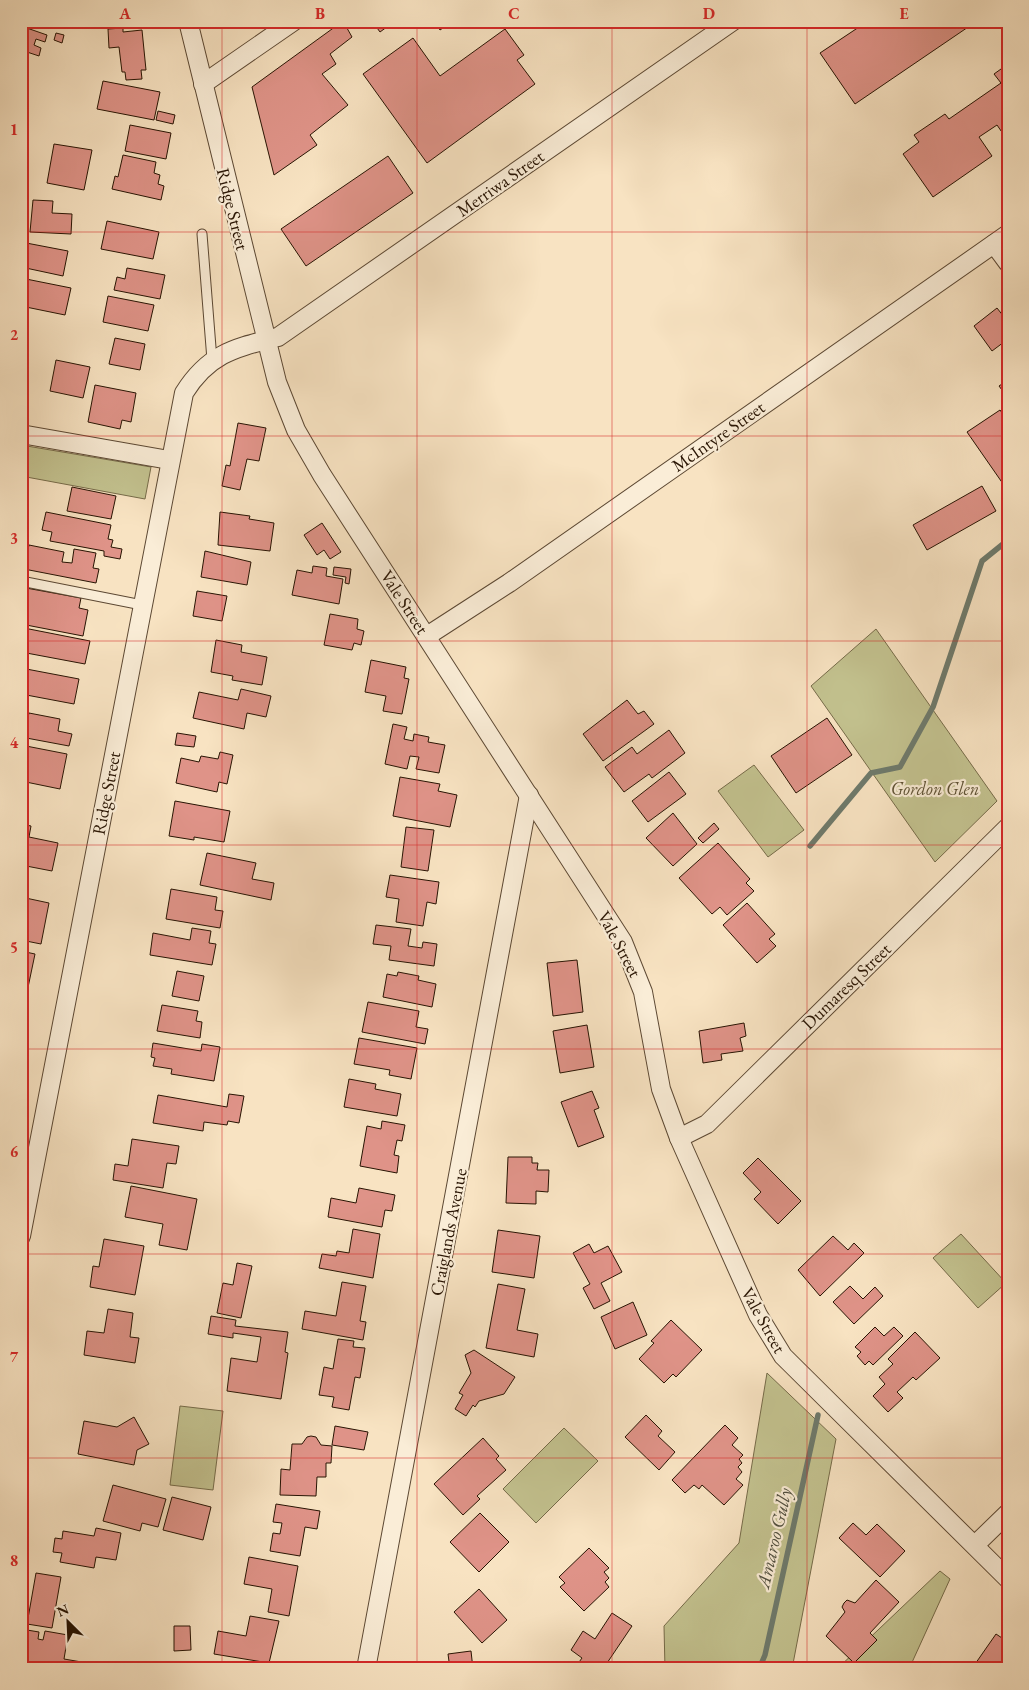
<svg xmlns="http://www.w3.org/2000/svg" width="1029" height="1690" font-family="'EB Garamond',serif">
<style>
.green{fill:#c3c28f;stroke:#766b49}
.lines{fill:none;stroke-linecap:round;stroke-linejoin:round}
.stream{stroke:#6e7a6c;stroke-width:5.5}
.building{fill:#df9388;stroke:#281403}
.lane-casing{stroke:#5c4833;stroke-width:11}
.street-casing{stroke:#5c4833;stroke-width:20}
.lane{stroke:#faedd7;stroke-width:9}
.street{stroke:#faedd7;stroke-width:18}
.grid{fill:none;stroke:#d62828;stroke-width:1;stroke-opacity:0.55}
.labels{text-anchor:middle;dominant-baseline:central;stroke-width:4.5;stroke-linejoin:round;paint-order:stroke}
.street-label{font-size:18px;fill:#281403;stroke:#faedd7}
.park-label{font-size:18px;font-style:italic;fill:#5e5134;stroke:#faedd7}
.water-label{font-size:19px;font-style:italic;fill:#515040;stroke:#faedd7}
.neatline{fill:none;stroke:#d62828;stroke-width:2}
.grid-label{font-size:16px;text-anchor:middle;font-weight:bold;fill:#d62828}
</style>
<rect width="100%" height="100%" fill="#f8e3c2"/>
<filter id="stains"><feTurbulence type="fractalNoise" baseFrequency=".004" numOctaves="4"/><feColorMatrix values="0 0 0 0 .2 0 0 0 0 .09 0 0 0 0 .02 0 0 0 .5 -.17"/></filter>
<radialGradient id="worn" r=".72"><stop offset=".6" stop-color="#630" stop-opacity="0"/><stop offset="1" stop-color="#630" stop-opacity=".3"/></radialGradient>
<g class="green">
<polygon points="21,445 151,467 145,499 21,476"/>
<polygon points="876,629 997,801 935,862 811,686"/>
<polygon points="754,765 804,830 768,857 718,791"/>
<polygon points="961,1234 1006,1283 978,1308 933,1258"/>
<polygon points="767,1373 836,1439 792,1669 665,1669 664,1626 739,1543"/>
<polygon points="180,1406 223,1411 213,1490 170,1485"/>
<polygon points="564,1428 598,1461 536,1523 503,1489"/>
<polygon points="940,1571 950,1579 909,1669 837,1669"/>
</g>
<g class="lines">
<g class="stream">
<polyline points="810,846 871,773 900,767 933,707 982,561 1008,540"/>
<polyline points="759,1669 765,1655 818,1415"/>
</g>
</g>
<g class="building">
<polygon points="343,21 352,37 330,54 336,64 322,74 348,105 310,135 317,145 274,175 252,87"/>
<polygon points="372,21 395,21 380,32"/>
<polygon points="434,21 453,21 440,30"/>
<polygon points="868,21 977,21 855,104 820,53"/>
<polygon points="21,26 47,35 45,42 36,39 34,45 41,48 39,56 21,50"/>
<polygon points="123,28 123,32 142,30 146,70 141,70 142,79 126,80 125,72 122,72 119,47 109,48 108,29"/>
<polygon points="505,29 524,55 517,60 535,84 427,163 363,74 413,38 440,76"/>
<polygon points="56,33 64,35 62,43 54,40"/>
<polygon points="1008,64 1008,141 997,125 979,137 992,156 933,197 903,154 919,142 914,135 945,114 949,119 1001,83 994,74"/>
<polygon points="103,81 160,92 154,120 97,109"/>
<polygon points="158,111 175,115 173,124 156,120"/>
<polygon points="130,125 171,133 166,159 125,151"/>
<polygon points="54,144 92,150 84,190 47,183"/>
<polygon points="123,155 156,162 154,173 160,175 158,184 164,186 161,200 112,189 115,176 118,177"/>
<polygon points="388,156 413,193 306,266 281,229"/>
<polygon points="33,200 53,201 52,213 72,214 71,234 30,232"/>
<polygon points="107,221 159,232 153,259 101,249"/>
<polygon points="21,242 68,251 63,276 21,267"/>
<polygon points="127,268 165,275 160,299 114,290 117,277 125,279"/>
<polygon points="21,278 71,288 65,315 21,306"/>
<polygon points="108,296 154,305 148,331 103,322"/>
<polygon points="997,308 1008,322 1008,339 992,351 974,326"/>
<polygon points="115,338 145,344 140,370 109,364"/>
<polygon points="56,360 90,367 83,398 50,391"/>
<polygon points="1008,380 1008,398 999,386"/>
<polygon points="95,385 136,393 131,422 122,420 120,429 88,422"/>
<polygon points="1000,410 1008,421 1008,491 967,432"/>
<polygon points="238,423 266,428 259,461 247,459 240,490 222,486 226,465 230,466"/>
<polygon points="982,486 996,511 927,550 913,525"/>
<polygon points="72,487 116,496 111,519 67,511"/>
<polygon points="46,512 111,525 108,539 113,540 111,547 122,549 120,559 104,556 104,551 50,541 52,532 42,530"/>
<polygon points="220,512 250,516 249,519 274,523 270,551 218,545"/>
<polygon points="322,523 341,552 330,559 324,550 317,555 304,535"/>
<polygon points="29,545 64,552 62,562 72,563 74,549 96,553 93,568 99,569 96,583 24,569"/>
<polygon points="205,551 251,562 247,585 201,577"/>
<polygon points="313,566 327,568 326,576 343,579 339,604 292,595 297,570 312,573"/>
<polygon points="334,567 351,569 349,584 345,583 346,577 333,575"/>
<polygon points="26,588 81,598 79,608 88,610 83,636 21,624"/>
<polygon points="197,591 227,596 222,621 193,616"/>
<polygon points="330,614 358,619 357,629 364,631 361,645 354,643 352,650 324,645"/>
<polygon points="24,628 90,641 85,664 21,652"/>
<polygon points="216,640 242,645 241,652 267,657 262,685 232,680 233,676 211,672"/>
<polygon points="371,660 406,667 404,678 409,679 402,714 383,711 386,696 365,692"/>
<polygon points="21,668 79,679 74,704 21,694"/>
<polygon points="241,689 271,696 266,717 247,713 244,729 193,718 199,692 238,700"/>
<polygon points="627,700 638,714 644,711 654,724 603,761 583,734"/>
<polygon points="29,713 60,719 58,731 72,734 69,746 21,737 21,724 26,725"/>
<polygon points="827,718 852,755 796,793 771,756"/>
<polygon points="393,724 407,727 404,739 413,741 414,734 429,737 428,742 445,745 439,773 416,769 419,757 410,756 407,769 385,764"/>
<polygon points="669,730 685,753 652,778 649,774 624,792 605,767 632,747 637,754"/>
<polygon points="177,733 196,736 194,747 175,745"/>
<polygon points="26,746 67,754 60,789 21,781"/>
<polygon points="220,752 233,755 227,784 219,782 217,792 176,783 181,758 199,762 201,756 218,759"/>
<polygon points="669,772 686,794 648,822 632,801"/>
<polygon points="400,777 440,784 438,791 457,795 450,827 393,816"/>
<polygon points="175,801 230,811 224,842 194,837 194,840 169,836"/>
<polygon points="673,813 697,844 673,866 646,838"/>
<polygon points="714,823 719,829 703,843 698,838"/>
<polygon points="21,824 31,826 29,837 58,843 52,871 21,865"/>
<polygon points="406,827 434,830 428,871 401,867"/>
<polygon points="718,843 750,879 746,883 754,891 727,915 720,907 712,914 679,878"/>
<polygon points="207,853 256,863 252,879 274,883 271,900 200,885"/>
<polygon points="390,875 439,882 436,904 427,902 423,926 396,922 399,899 386,897"/>
<polygon points="171,889 217,897 215,910 223,911 220,928 166,919"/>
<polygon points="21,897 49,903 41,944 26,941 28,928 21,927"/>
<polygon points="747,903 775,934 769,939 776,946 757,963 723,925"/>
<polygon points="376,925 411,929 408,946 422,948 423,942 437,944 434,966 389,960 391,946 373,944"/>
<polygon points="192,928 211,931 209,943 216,944 212,965 150,955 153,933 190,940"/>
<polygon points="21,951 35,954 26,997 21,996"/>
<polygon points="577,960 583,1012 553,1016 547,963"/>
<polygon points="177,971 204,976 199,1001 172,996"/>
<polygon points="398,972 419,976 418,980 436,984 432,1007 383,997 387,974 397,976"/>
<polygon points="368,1002 419,1011 416,1027 428,1029 425,1044 362,1032"/>
<polygon points="162,1005 198,1011 196,1021 202,1022 200,1038 157,1031"/>
<polygon points="744,1023 746,1036 740,1038 743,1051 721,1054 722,1060 703,1063 699,1031"/>
<polygon points="587,1025 594,1067 560,1073 553,1031"/>
<polygon points="359,1038 417,1048 411,1079 389,1075 390,1070 354,1064"/>
<polygon points="153,1043 201,1051 202,1044 220,1047 214,1081 171,1074 172,1069 153,1066 155,1058 151,1057"/>
<polygon points="349,1079 376,1084 375,1089 401,1094 397,1116 344,1107"/>
<polygon points="592,1091 599,1108 594,1110 604,1137 578,1147 561,1102"/>
<polygon points="229,1094 244,1096 239,1123 228,1121 227,1125 204,1122 203,1131 153,1123 158,1095 227,1107"/>
<polygon points="382,1121 405,1125 402,1141 397,1140 394,1155 399,1156 397,1173 360,1166 367,1126 381,1129"/>
<polygon points="132,1139 179,1146 176,1164 167,1163 163,1188 113,1180 115,1164 128,1166"/>
<polygon points="508,1157 532,1157 532,1163 538,1163 537,1170 549,1170 548,1192 536,1191 536,1204 506,1203"/>
<polygon points="758,1158 801,1201 778,1224 754,1199 761,1192 743,1173"/>
<polygon points="131,1186 197,1199 187,1250 159,1245 163,1224 125,1217"/>
<polygon points="359,1188 395,1195 392,1211 385,1210 382,1227 328,1217 331,1198 356,1203"/>
<polygon points="353,1229 380,1234 373,1278 319,1268 322,1254 336,1256 337,1251 349,1253"/>
<polygon points="498,1230 540,1236 534,1278 492,1272"/>
<polygon points="833,1236 848,1250 854,1243 864,1253 820,1296 798,1270"/>
<polygon points="104,1239 144,1246 135,1295 90,1287 93,1266 99,1267"/>
<polygon points="589,1244 594,1253 608,1246 622,1272 601,1283 610,1301 594,1309 583,1288 590,1284 573,1253"/>
<polygon points="237,1263 252,1266 241,1318 217,1313 223,1283 233,1285"/>
<polygon points="342,1282 366,1286 360,1321 366,1322 363,1340 302,1329 305,1311 336,1316"/>
<polygon points="498,1284 525,1289 517,1330 538,1334 534,1357 486,1348"/>
<polygon points="850,1286 863,1299 875,1287 883,1296 854,1324 833,1302"/>
<polygon points="633,1302 647,1335 615,1349 601,1317"/>
<polygon points="108,1309 133,1313 130,1337 139,1338 135,1363 84,1355 87,1331 104,1333"/>
<polygon points="211,1316 236,1320 235,1326 288,1332 285,1352 288,1353 281,1399 227,1391 231,1358 257,1362 261,1337 233,1333 233,1338 208,1334"/>
<polygon points="671,1320 702,1350 676,1377 673,1374 664,1383 639,1359 654,1343 651,1341"/>
<polygon points="875,1327 884,1336 894,1327 903,1336 873,1365 869,1361 865,1365 857,1356 861,1352 855,1347"/>
<polygon points="915,1332 940,1358 916,1380 913,1377 897,1392 903,1398 888,1412 873,1396 885,1384 879,1377 893,1364 888,1359"/>
<polygon points="338,1339 354,1341 353,1347 365,1348 360,1378 355,1377 349,1410 332,1407 334,1397 319,1395 324,1367 333,1369"/>
<polygon points="474,1350 515,1377 504,1394 479,1401 475,1407 473,1405 466,1416 455,1409 463,1395 459,1393 471,1373 465,1355"/>
<polygon points="646,1415 662,1431 658,1436 675,1452 659,1470 625,1437"/>
<polygon points="134,1417 149,1444 137,1450 134,1465 78,1454 84,1421 117,1427"/>
<polygon points="725,1425 738,1438 732,1445 743,1455 739,1459 742,1463 738,1467 742,1472 736,1479 743,1485 724,1505 702,1485 699,1489 694,1485 685,1493 672,1480"/>
<polygon points="335,1426 368,1432 364,1450 332,1445"/>
<polygon points="311,1436 316,1437 321,1445 332,1446 331,1463 326,1463 326,1477 317,1477 316,1496 280,1495 281,1469 290,1470 292,1444 302,1444 307,1437"/>
<polygon points="483,1438 499,1456 496,1459 506,1470 477,1496 480,1499 463,1515 434,1484"/>
<polygon points="113,1485 166,1499 158,1527 142,1523 140,1531 103,1521"/>
<polygon points="172,1497 211,1507 203,1540 163,1530"/>
<polygon points="276,1504 320,1511 317,1529 305,1527 300,1556 270,1551 273,1533 280,1534 282,1523 273,1522"/>
<polygon points="480,1513 509,1542 479,1572 450,1542"/>
<polygon points="853,1523 866,1535 877,1524 905,1551 880,1577 839,1538"/>
<polygon points="96,1528 121,1533 116,1560 96,1557 94,1568 60,1562 62,1553 53,1552 55,1538 62,1539 63,1531 94,1536"/>
<polygon points="589,1548 609,1568 604,1572 609,1578 605,1582 609,1587 584,1611 560,1587 565,1583 559,1577"/>
<polygon points="249,1557 298,1566 289,1616 268,1612 272,1589 244,1584"/>
<polygon points="36,1573 61,1577 52,1628 27,1624"/>
<polygon points="876,1580 899,1602 870,1633 877,1640 854,1663 826,1636 845,1612 842,1607 844,1603 847,1600 855,1603"/>
<polygon points="479,1589 507,1620 482,1643 454,1612"/>
<polygon points="612,1613 632,1626 603,1669 574,1669 582,1658 571,1650 583,1631 595,1639"/>
<polygon points="250,1616 279,1621 269,1663 214,1654 218,1631 246,1636"/>
<polygon points="174,1626 190,1626 191,1650 174,1651"/>
<polygon points="21,1629 39,1632 38,1639 43,1640 45,1631 68,1635 64,1659 111,1667 110,1669 21,1669"/>
<polygon points="996,1634 1008,1642 1008,1669 975,1669 973,1667"/>
<polygon points="471,1651 473,1669 450,1669 448,1654"/>
</g>
<g class="lines">
<defs>
<g id="lane">
<polyline points="202,234 212,360"/>
<polyline points="21,581 142,605"/>
</g>
<g id="street">
<polyline points="188,21 277,382 296,430 322,475 623,942 643,992 661,1089 679,1138 758,1315 783,1356 1008,1579"/>
<polyline points="203,84 294,21"/>
<polyline points="994,244 1008,263"/>
<polyline points="21,434 169,460"/>
<polyline points="427,636 509,583 1008,234"/>
<polyline points="679,1138 707,1124 1008,827"/>
<path d="M21,1236L184,393C209,353 235,348 278,337L733,21"/>
<polyline points="975,1545 1008,1513"/>
<polyline points="366,1669 529,795"/>
</g>
</defs>
<use href="#lane" class="lane-casing"/>
<use href="#street" class="street-casing"/>
<use href="#lane" class="lane"/>
<use href="#street" class="street"/>
</g>
<path class="grid" d="M222,21V1669M417,21V1669M612,21V1669M807,21V1669M21,232H1008M21,436H1008M21,641H1008M21,845H1008M21,1049H1008M21,1254H1008M21,1458H1008"/>
<g class="labels">
<g class="street-label">
<text transform="translate(500 183) rotate(-35)">Merriwa Street</text>
<text transform="translate(233 209) rotate(76)">Ridge Street</text>
<text transform="translate(718 436) rotate(-35)">McIntyre Street</text>
<text transform="translate(405 602) rotate(57)">Vale Street</text>
<text transform="translate(106 793) rotate(-79)">Ridge Street</text>
<text transform="translate(620 944) rotate(62)">Vale Street</text>
<text transform="translate(846 986) rotate(-44)">Dumaresq Street</text>
<text transform="translate(448 1232) rotate(-79)">Craiglands Avenue</text>
<text transform="translate(764 1320) rotate(61)">Vale Street</text>
</g>
<g class="park-label">
<text x="935" y="788">Gordon Glen</text>
</g>
<g class="water-label">
<text transform="translate(774 1538) rotate(-77)">Amaroo Gully</text>
</g>
</g>
<rect width="1029" height="1690" fill="none" stroke="#f8e3c2" stroke-width="55"/>
<g transform="translate(68 1622) rotate(336)" stroke="#faedd7" stroke-width="4" paint-order="stroke">
<path d="M0-4L9 19L0 12L-9 19Z" fill="#281403"/>
<text y="-8" font-size="14" font-weight="bold" text-anchor="middle" fill="#281403">N</text>
</g>
<rect x="28" y="28" width="974" height="1634" class="neatline"/>
<g class="grid-label">
<text x="125" y="19">A</text>
<text x="320" y="19">B</text>
<text x="514" y="19">C</text>
<text x="709" y="19">D</text>
<text x="904" y="19">E</text>
<text x="14" y="135">1</text>
<text x="14" y="340">2</text>
<text x="14" y="544">3</text>
<text x="14" y="748">4</text>
<text x="14" y="953">5</text>
<text x="14" y="1157">6</text>
<text x="14" y="1362">7</text>
<text x="14" y="1566">8</text>
</g>
<rect width="100%" height="100%" filter="url(#stains)"/>
<rect width="100%" height="100%" fill="url(#worn)"/>
</svg>
